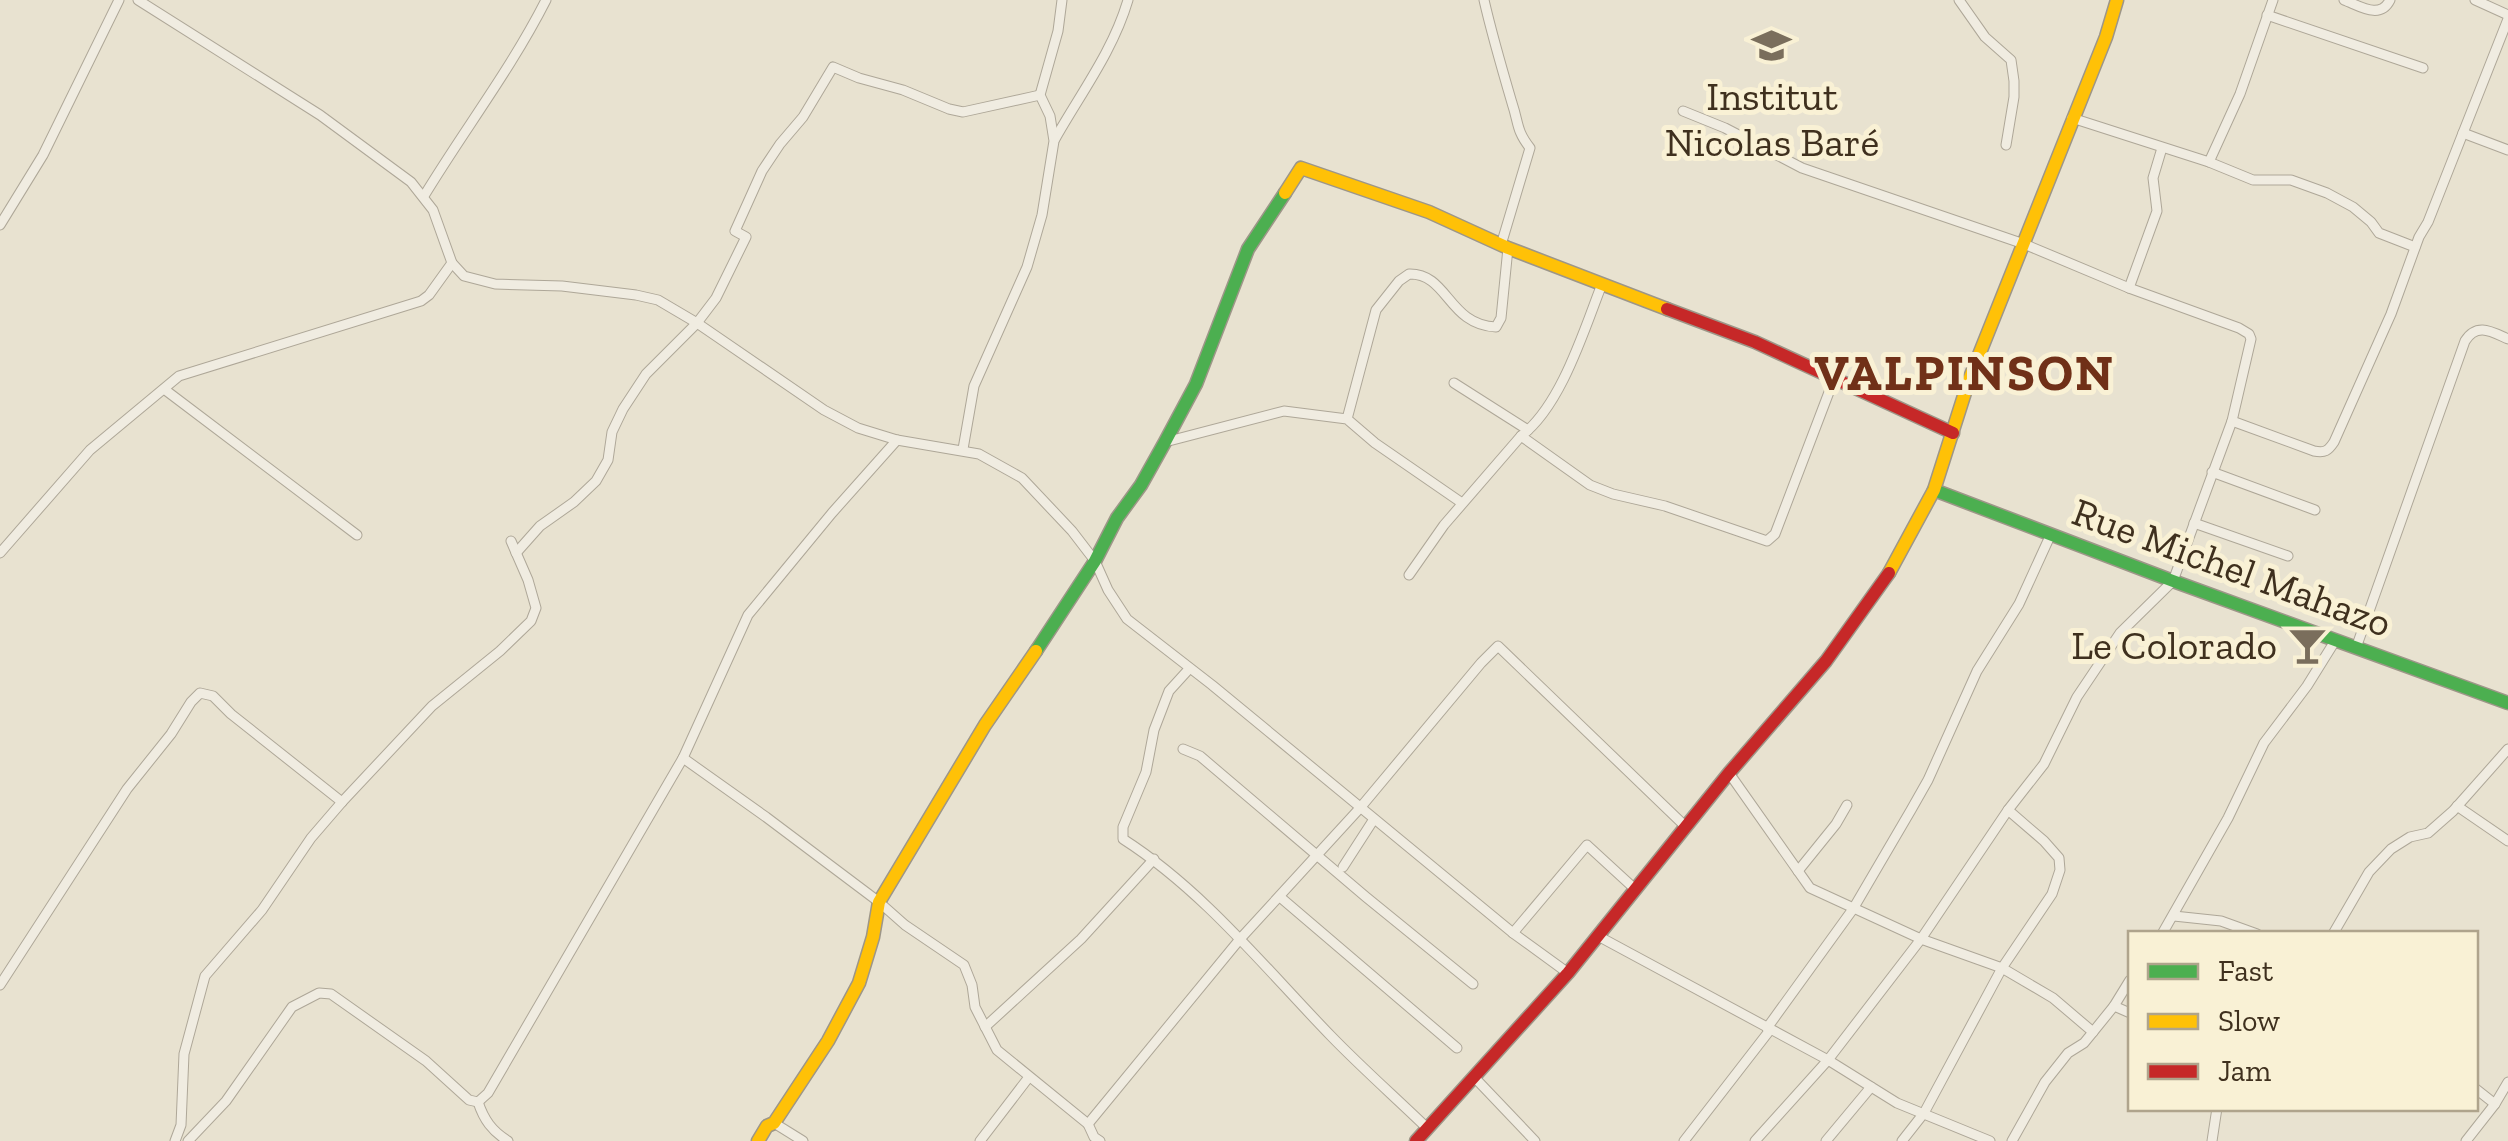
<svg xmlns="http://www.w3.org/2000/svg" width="2508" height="1141" font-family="'Zilla Slab',serif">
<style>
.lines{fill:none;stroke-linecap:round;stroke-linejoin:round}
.street-casing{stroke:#aea798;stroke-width:11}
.fast-casing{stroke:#9d9688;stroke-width:15}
.slow-casing{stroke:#9d9688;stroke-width:15}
.jam-casing{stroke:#9d9688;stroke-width:15}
.street{stroke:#f0ece1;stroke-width:9}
.fast{stroke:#4caf50;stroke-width:12}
.slow{stroke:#ffc107;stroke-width:12}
.jam{stroke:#c62828;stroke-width:12}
.labels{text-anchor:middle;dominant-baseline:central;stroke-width:10;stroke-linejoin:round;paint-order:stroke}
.poi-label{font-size:40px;fill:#3f301e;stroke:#f9f1d5}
.street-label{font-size:40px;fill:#3f301e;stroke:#f9f1d5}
.district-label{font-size:50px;font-weight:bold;letter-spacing:2.5px;fill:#703018;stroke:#f9f1d5}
</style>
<rect width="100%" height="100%" fill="#e8e2d0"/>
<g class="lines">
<defs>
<g id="street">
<polyline points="138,0 320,115 411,182 433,210 452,263 464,276 495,284 562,286 636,295 658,300 697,323 824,410 858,428 897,440 979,454 1022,478 1072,531 1095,561 1108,590 1127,619 1212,685 1513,933 1568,973"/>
<path d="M1484,0C1492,35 1502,69 1512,103C1519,124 1516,130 1530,148L1501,245"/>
<polyline points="1959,0 1985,37 2011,60 2014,81 2014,97 2006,145"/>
<path d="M2344,0C2360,6 2380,20 2390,0"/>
<polyline points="2475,0 2508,15"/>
<polyline points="2267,15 2423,68"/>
<polyline points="2508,19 2463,133 2508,150"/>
<polyline points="1683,111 1725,128 1802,168 2024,244 2129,288 2239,328 2249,334 2251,339 2232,421 2173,581 2120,633 2077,697 2044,764 2008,810 1921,939 1828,1060 1755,1141"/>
<polyline points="2072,118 2209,162 2253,180 2291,180 2327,193 2353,207 2371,222 2379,233 2415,247"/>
<path d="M1055,139C1081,93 1113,51 1128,0"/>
<polyline points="2209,162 2240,94 2273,0"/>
<path d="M424,196C464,130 511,69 546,0"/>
<polyline points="0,225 43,155 119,0"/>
<polyline points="2129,288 2157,211 2153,178 2162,148"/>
<polyline points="1454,383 1528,430"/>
<polyline points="164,389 357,535"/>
<path d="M1347,419L1376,310L1399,281L1409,274C1448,273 1448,325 1496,327L1501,318L1508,248"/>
<path d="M2232,421L2314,451C2325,453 2328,451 2334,442L2391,314L2419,237L2428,222L2463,133"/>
<polyline points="1521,436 1590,485 1613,494 1665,506 1767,541 1775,534 1834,379"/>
<polyline points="1165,442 1284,411 1347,419 1375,443 1462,503"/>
<polyline points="963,449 974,386 1027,267 1042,215 1054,141 1050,116 1040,95 1058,31 1062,0"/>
<polyline points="2212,472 2315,510"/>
<polyline points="2194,523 2288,556"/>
<polyline points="0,553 90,450 179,376 421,301 429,295 452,263"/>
<polyline points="516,553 540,526 574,502 596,481 608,460 612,432 623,409 646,374 697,323 716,298 746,237 735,231 762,171 780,144 803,117 833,67 859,78 903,90 949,109 963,112 1040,95"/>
<path d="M1409,575L1444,525L1521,436C1561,406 1584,330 1602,284"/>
<path d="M2356,648L2465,341C2477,322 2492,332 2508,339"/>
<path d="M1189,669L1169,691L1154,730L1146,772L1123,827V839C1204,891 1265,968 1331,1036C1362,1068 1395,1097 1427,1128"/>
<polyline points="1183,749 1200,756 1366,897 1473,984"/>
<polyline points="683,758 766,817 879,902 905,925 964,965 972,985 975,1007 997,1050 1088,1124 1094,1137 1100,1141"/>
<polyline points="1729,773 1810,888 1921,939 2002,968 2053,998 2093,1032"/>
<polyline points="2457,806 2508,841"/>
<polyline points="1343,867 1374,819"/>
<polyline points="1798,871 1836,824 1847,805"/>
<polyline points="1280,897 1457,1048"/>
<polyline points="2174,916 2221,921 2257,934"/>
<polyline points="1513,933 1587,845 1636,890"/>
<polyline points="2162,934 2228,818 2264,743 2307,686 2335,641"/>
<polyline points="2333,934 2369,872 2391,849 2410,837 2428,833 2453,811 2508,749"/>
<polyline points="1598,936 1828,1060 1897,1103 1990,1141"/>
<polyline points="0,985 127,789 171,734 191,702 200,693 213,696 231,714 342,802"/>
<polyline points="2114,1006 2130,1013"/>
<polyline points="985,1027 1081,939 1154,859"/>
<polyline points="1767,1028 1853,909 1911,810 1928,780 1977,671 2019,604 2051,534"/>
<polyline points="1475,1078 1535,1141"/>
<polyline points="2476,1089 2495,1104"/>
<path d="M478,1102C484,1120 492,1131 508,1141"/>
<polyline points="774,1123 803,1141"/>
<polyline points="1088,1124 1240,939 1360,808 1481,663 1498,646 1686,827"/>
<polyline points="175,1141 181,1125 184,1054 205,976 262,910 311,838 342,802 432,706 500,651 531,621 536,608 528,580 511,541"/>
<polyline points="188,1141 226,1101 292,1007 319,993 331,994 426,1061 469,1100 478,1102 488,1093 683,758 748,615 832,513 897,440"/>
<polyline points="980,1141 1029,1077"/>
<polyline points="1684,1141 1770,1030"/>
<polyline points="1826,1141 1871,1087"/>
<polyline points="1902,1141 1924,1113 2002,968 2052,894 2060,870 2059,858 2044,841 2008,810"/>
<polyline points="2012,1141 2045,1082 2068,1053 2084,1043 2093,1032 2114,1006 2130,980"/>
<polyline points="2212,1141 2217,1108"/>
<polyline points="2466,1141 2495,1104 2508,1082"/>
</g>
<g id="fast">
<polyline points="1934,490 2173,581 2508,703"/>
<polyline points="1036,651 1095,561 1117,518 1141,485 1165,442 1196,384 1248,249 1285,193"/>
</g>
<g id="slow">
<polyline points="1285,193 1301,168 1429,212 1508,248 1667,309"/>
<polyline points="1889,573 1934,490 1969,380 2106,37 2117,0"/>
<polyline points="758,1141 767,1126 774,1123 828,1041 859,983 873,937 879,902 985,725 1036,651"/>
</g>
<g id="jam">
<polyline points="1667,309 1755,342 1953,433"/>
<polyline points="1416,1141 1568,973 1729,773 1826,661 1889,573"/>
</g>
</defs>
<use href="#street" class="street-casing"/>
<use href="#fast" class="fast-casing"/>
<use href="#slow" class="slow-casing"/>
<use href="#jam" class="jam-casing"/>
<use href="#street" class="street"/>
<use href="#fast" class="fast"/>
<use href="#slow" class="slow"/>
<use href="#jam" class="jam"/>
</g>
<defs>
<symbol id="school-bare" viewBox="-9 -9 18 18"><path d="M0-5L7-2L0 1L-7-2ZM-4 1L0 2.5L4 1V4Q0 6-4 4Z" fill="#7a6e5c" stroke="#f9f1d5" stroke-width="2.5" paint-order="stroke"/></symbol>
<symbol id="bar-bare" viewBox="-9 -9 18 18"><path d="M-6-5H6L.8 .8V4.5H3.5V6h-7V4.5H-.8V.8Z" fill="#7a6e5c" stroke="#f9f1d5" stroke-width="2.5" paint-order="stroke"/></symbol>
</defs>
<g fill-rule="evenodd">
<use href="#school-bare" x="1744" y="18" width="55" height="55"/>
<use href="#bar-bare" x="2280" y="618" width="55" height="55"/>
</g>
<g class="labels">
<g class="poi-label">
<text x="1772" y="96">Institut<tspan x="1772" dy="46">Nicolas Baré</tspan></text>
<text x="2277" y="645" text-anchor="end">Le Colorado</text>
</g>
<g class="street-label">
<text transform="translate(2232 567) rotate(20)">Rue Michel Mahazo</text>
</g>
<g class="district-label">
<text x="1965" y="373">VALPINSON</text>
</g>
</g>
<rect x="2128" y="931" width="350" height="180" fill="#f9f1d5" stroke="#afa48c" stroke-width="2.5"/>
<rect x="2148" y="964" width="50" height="15" fill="#4caf50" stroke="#afa48c" stroke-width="2.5"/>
<text x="2218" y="981" font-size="30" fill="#3f301e">Fast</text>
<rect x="2148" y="1014" width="50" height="15" fill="#ffc107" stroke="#afa48c" stroke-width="2.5"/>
<text x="2218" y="1031" font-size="30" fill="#3f301e">Slow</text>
<rect x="2148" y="1064" width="50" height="15" fill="#c62828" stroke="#afa48c" stroke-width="2.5"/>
<text x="2218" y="1081" font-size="30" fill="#3f301e">Jam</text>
</svg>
